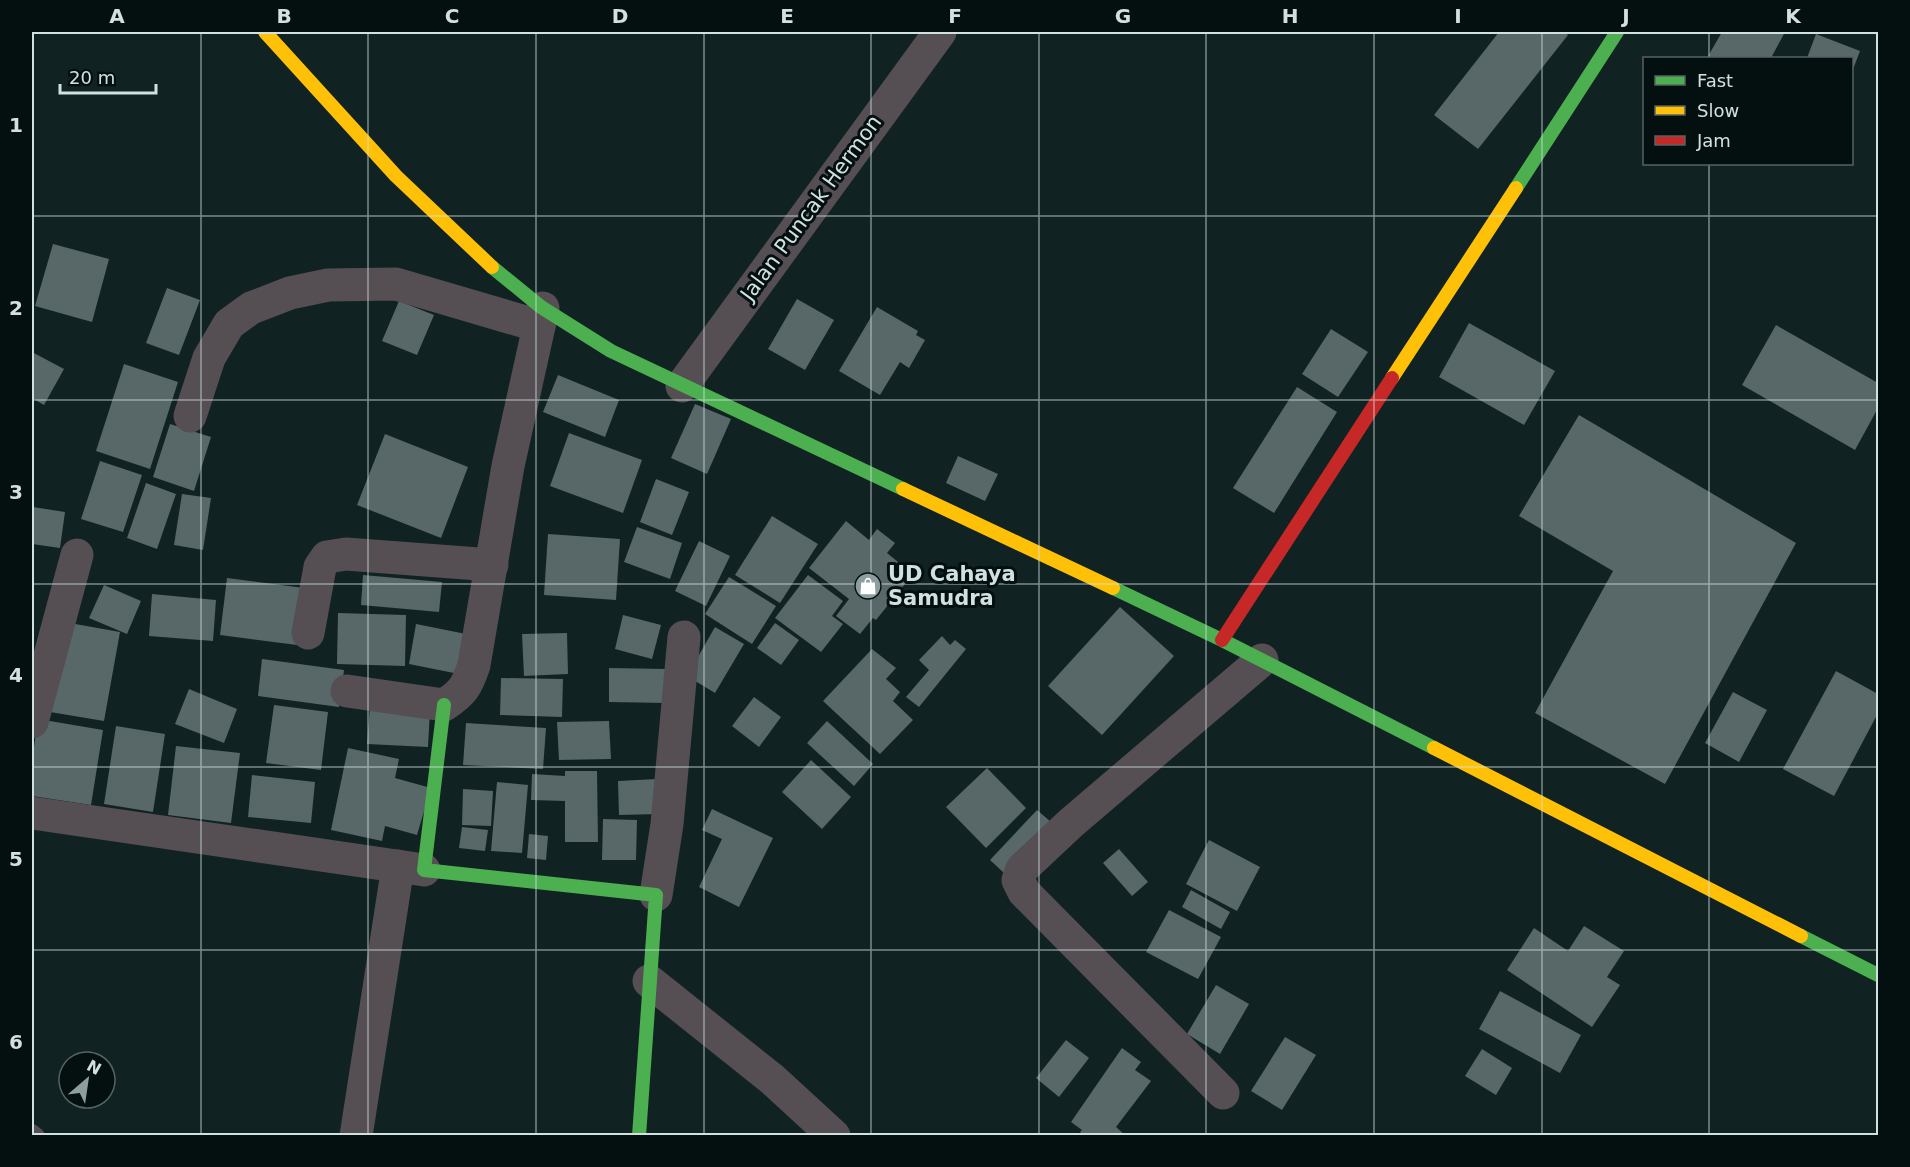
<svg xmlns="http://www.w3.org/2000/svg" width="1910" height="1167" font-family="'DejaVu Sans',sans-serif">
<style>
.building{fill:#586767}
.lines{fill:none;stroke-linecap:round;stroke-linejoin:round}
.lane{stroke:#554e53;stroke-width:16}
.street{stroke:#554e53;stroke-width:33}
.fast{stroke:#4caf50;stroke-width:14}
.slow{stroke:#ffc107;stroke-width:14}
.jam{stroke:#c62828;stroke-width:14}
.grid{fill:none;stroke:#d1e1e1;stroke-width:1.5;stroke-opacity:0.55}
.labels{text-anchor:middle;dominant-baseline:central;stroke-width:6;stroke-linejoin:round;paint-order:stroke}
.street-label{font-size:21px;fill:#d1e1e1;stroke:#040f0f}
.poi-label{font-size:21px;font-weight:bold;fill:#d1e1e1;stroke:#040f0f;text-anchor:start}
.neatline{fill:none;stroke:#d1e1e1;stroke-width:2}
.grid-label{font-size:20px;text-anchor:middle;font-weight:bold;fill:#d1e1e1}
</style>
<rect width="100%" height="100%" fill="#122"/>
<g class="building">
<polygon points="1499,32 1564,32 1568,35 1478,149 1434,115"/>
<polygon points="1722,32 1785,32 1771,58 1707,58"/>
<polygon points="1816,34 1860,51 1852,72 1852,58 1807,58"/>
<polygon points="53,244 109,259 92,322 35,306"/>
<polygon points="167,288 200,300 179,355 146,343"/>
<polygon points="797,299 834,320 805,370 768,349"/>
<polygon points="399,301 434,315 417,355 382,341"/>
<polygon points="877,307 918,331 916,335 925,340 909,368 900,362 880,395 839,371"/>
<polygon points="1469,323 1555,371 1524,425 1439,377"/>
<polygon points="1776,325 1878,383 1878,408 1855,450 1742,385"/>
<polygon points="1331,329 1368,352 1338,397 1302,374"/>
<polygon points="32,352 64,369 44,405 32,398"/>
<polygon points="124,364 178,382 150,469 96,451"/>
<polygon points="558,375 619,400 605,437 543,412"/>
<polygon points="1297,387 1337,412 1274,513 1233,488"/>
<polygon points="695,404 731,419 707,474 671,458"/>
<polygon points="1579,415 1796,543 1665,784 1535,713 1613,571 1519,516"/>
<polygon points="170,424 211,437 194,491 153,477"/>
<polygon points="569,433 642,460 623,513 550,486"/>
<polygon points="385,434 468,467 441,538 357,505"/>
<polygon points="958,456 998,474 985,501 946,483"/>
<polygon points="100,461 142,475 123,532 81,519"/>
<polygon points="656,479 689,492 672,535 640,522"/>
<polygon points="146,483 176,494 157,549 127,538"/>
<polygon points="182,494 211,498 203,550 174,545"/>
<polygon points="33,507 65,512 60,548 32,544"/>
<polygon points="772,516 818,544 780,603 735,575"/>
<polygon points="846,521 869,540 877,529 895,543 887,553 913,574 876,620 873,618 860,634 836,616 849,599 809,568"/>
<polygon points="637,527 682,543 670,579 624,562"/>
<polygon points="548,534 620,539 616,600 544,595"/>
<polygon points="699,541 730,556 706,606 675,591"/>
<polygon points="363,575 442,582 439,612 361,605"/>
<polygon points="808,575 843,601 832,616 843,624 821,652 775,618"/>
<polygon points="729,577 776,606 752,644 705,614"/>
<polygon points="227,578 304,588 297,645 220,635"/>
<polygon points="104,585 141,601 127,634 89,618"/>
<polygon points="152,594 216,600 213,641 149,636"/>
<polygon points="1120,607 1174,656 1102,735 1048,686"/>
<polygon points="338,613 406,615 405,666 337,664"/>
<polygon points="623,615 661,625 652,659 615,649"/>
<polygon points="64,622 120,632 104,721 50,712"/>
<polygon points="775,623 799,640 781,665 757,648"/>
<polygon points="416,624 471,635 464,675 409,664"/>
<polygon points="715,627 744,644 715,693 687,676"/>
<polygon points="567,633 568,674 524,676 522,634"/>
<polygon points="942,636 950,645 955,640 966,649 919,707 906,697 929,670 919,660"/>
<polygon points="872,649 896,668 886,679 900,692 893,701 913,720 880,754 823,701"/>
<polygon points="262,659 344,670 339,707 258,696"/>
<polygon points="609,668 667,669 666,703 609,702"/>
<polygon points="1836,671 1878,694 1878,713 1834,796 1783,769"/>
<polygon points="501,678 563,679 562,717 500,715"/>
<polygon points="189,689 237,709 224,743 175,724"/>
<polygon points="1733,692 1767,710 1739,762 1705,743"/>
<polygon points="754,697 781,717 759,747 732,726"/>
<polygon points="274,705 328,712 321,770 266,763"/>
<polygon points="370,706 430,710 428,747 367,744"/>
<polygon points="38,719 103,730 91,805 32,796 32,761"/>
<polygon points="609,721 611,759 559,760 557,722"/>
<polygon points="827,721 873,764 854,786 807,743"/>
<polygon points="466,723 546,728 543,769 463,765"/>
<polygon points="116,726 165,734 153,812 104,804"/>
<polygon points="176,746 240,753 231,823 168,815"/>
<polygon points="348,748 399,759 395,778 431,788 417,835 385,826 382,841 331,830"/>
<polygon points="811,760 851,797 822,829 782,792"/>
<polygon points="987,768 1026,808 986,848 946,807"/>
<polygon points="565,771 597,771 598,842 565,842 565,801 531,800 532,774 565,776"/>
<polygon points="252,775 315,782 311,823 248,817"/>
<polygon points="657,779 659,814 619,815 618,781"/>
<polygon points="497,782 528,785 522,853 491,851"/>
<polygon points="463,789 493,791 491,826 462,825"/>
<polygon points="712,809 773,838 739,907 699,887 722,839 702,830"/>
<polygon points="1037,810 1051,822 1004,873 990,860"/>
<polygon points="603,819 637,820 636,860 602,860"/>
<polygon points="462,827 488,830 485,851 459,848"/>
<polygon points="529,834 548,836 546,860 527,858"/>
<polygon points="1209,840 1260,867 1237,911 1186,884"/>
<polygon points="1119,849 1148,882 1132,896 1103,863"/>
<polygon points="1191,890 1230,912 1221,929 1182,907"/>
<polygon points="1169,910 1221,937 1198,979 1146,952"/>
<polygon points="1584,926 1624,951 1607,977 1620,985 1592,1027 1507,970 1534,928 1568,951"/>
<polygon points="1216,985 1249,1004 1220,1054 1187,1034"/>
<polygon points="1500,991 1581,1035 1560,1073 1479,1029"/>
<polygon points="1285,1037 1316,1055 1282,1110 1251,1091"/>
<polygon points="1066,1040 1089,1058 1059,1097 1036,1078"/>
<polygon points="1122,1048 1141,1062 1135,1070 1151,1081 1116,1127 1126,1136 1084,1136 1080,1132 1082,1130 1071,1122"/>
<polygon points="1482,1049 1512,1068 1496,1095 1465,1076"/>
</g>
<g class="lines">
<polyline class="lane" points="32,1132 37,1136"/>
<g class="street">
<polyline points="682,386 940,32"/>
<polyline points="190,416 209,358 229,324 251,308 290,293 328,285 396,284 539,326"/>
<polyline points="308,633 320,567 327,557 346,554 492,565"/>
<path d="M347,691L444,705C463,693 467,686 474,665L508,466L543,308"/>
<polyline points="32,722 77,555"/>
<polyline points="32,813 424,870"/>
<polyline points="656,895 667,824 684,637"/>
<polyline points="649,981 772,1079 834,1136"/>
<polyline points="1223,1093 1024,892 1018,880 1022,869 1071,823 1262,660"/>
<polyline points="356,1136 398,866"/>
</g>
<g class="fast">
<polyline points="1516,188 1617,32"/>
<polyline points="492,267 541,307 611,351 903,489"/>
<polyline points="1113,588 1222,640 1434,748"/>
<polyline points="444,705 424,870 656,895 639,1136"/>
<polyline points="1801,936 1878,975"/>
</g>
<g class="slow">
<polyline points="265,32 396,176 492,267"/>
<polyline points="1392,378 1516,188"/>
<polyline points="903,489 1113,588"/>
<polyline points="1434,748 1801,936"/>
</g>
<polyline class="jam" points="1222,640 1392,378"/>
</g>
<path class="grid" d="M201,32V1136M368,32V1136M536,32V1136M704,32V1136M871,32V1136M1039,32V1136M1206,32V1136M1374,32V1136M1542,32V1136M1709,32V58M1709,164V1136M32,216H1878M32,400H1878M32,584H1878M32,767H1878M32,950H1878"/>
<defs>
<symbol id="shop-disc" viewBox="-11 -11 22 22"><circle r="9.5" fill="#8e9e9e" stroke="#040f0f"/><path d="M-5-2.5h2.3a2.7 3.5 0 0 1 5.4 0H5L5.5 6h-11ZM-1.5-2.5h3a1.5 2.3 0 0 0-3 0Z" fill="#fff"/></symbol>
</defs>
<g fill-rule="evenodd">
<use href="#shop-disc" x="853" y="571" width="30" height="30"/>
</g>
<g class="labels">
<g class="street-label">
<text transform="translate(811 208) rotate(-54)">Jalan Puncak Hermon</text>
</g>
<g class="poi-label">
<text x="888" y="574">UD Cahaya<tspan x="888" dy="24">Samudra</tspan></text>
</g>
</g>
<rect width="1910" height="1167" fill="none" stroke="#040f0f" stroke-width="66"/>
<rect x="1643" y="57" width="210" height="108" fill="#040f0f" stroke="#566363" stroke-width="1.5"/>
<rect x="1655" y="76" width="30" height="9" fill="#4caf50" stroke="#566363" stroke-width="1.5"/>
<text x="1697" y="87" font-size="18" fill="#d1e1e1">Fast</text>
<rect x="1655" y="106" width="30" height="9" fill="#ffc107" stroke="#566363" stroke-width="1.5"/>
<text x="1697" y="117" font-size="18" fill="#d1e1e1">Slow</text>
<rect x="1655" y="136" width="30" height="9" fill="#c62828" stroke="#566363" stroke-width="1.5"/>
<text x="1697" y="147" font-size="18" fill="#d1e1e1">Jam</text>
<g transform="translate(87 1080) rotate(29)"><circle r="28" fill="#040f0f" stroke="#566363" stroke-width="1.5"/>
<path d="M0-4.5L10 22L0 15L-10 22Z" fill="#8e9e9e"/>
<text y="-9" font-size="16" font-weight="bold" text-anchor="middle" fill="#d1e1e1">N</text>
</g>
<path d="M60 84v9h96v-9" fill="none" stroke="#d1e1e1" stroke-width="3"/>
<text x="69" y="84" font-size="18" fill="#d1e1e1" stroke="#040f0f" stroke-width="4.5" paint-order="stroke">20 m</text>
<rect x="33" y="33" width="1844" height="1101" class="neatline"/>
<g class="grid-label">
<text x="117" y="23">A</text>
<text x="284" y="23">B</text>
<text x="452" y="23">C</text>
<text x="620" y="23">D</text>
<text x="787" y="23">E</text>
<text x="955" y="23">F</text>
<text x="1123" y="23">G</text>
<text x="1290" y="23">H</text>
<text x="1458" y="23">I</text>
<text x="1626" y="23">J</text>
<text x="1793" y="23">K</text>
<text x="16" y="132">1</text>
<text x="16" y="315">2</text>
<text x="16" y="499">3</text>
<text x="16" y="682">4</text>
<text x="16" y="866">5</text>
<text x="16" y="1049">6</text>
</g>
</svg>
